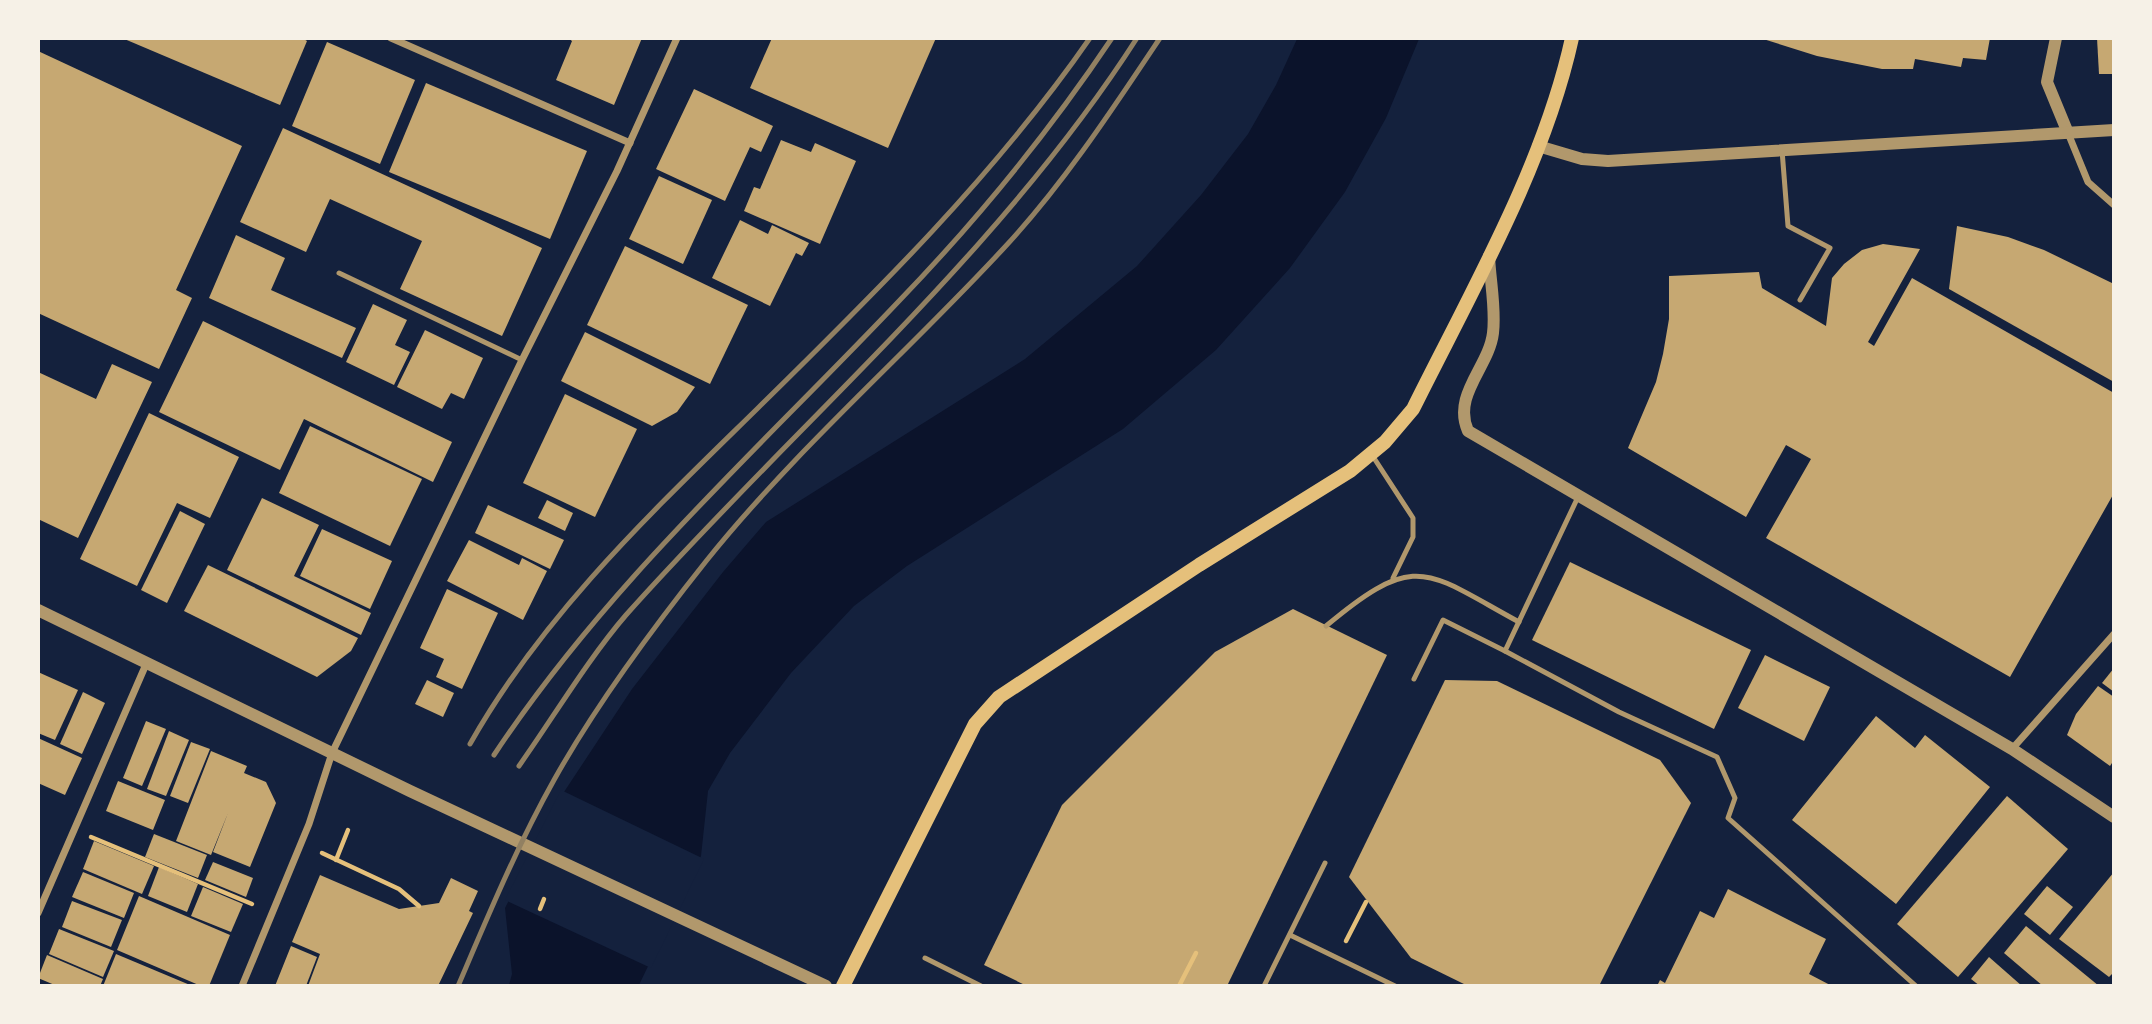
<svg xmlns="http://www.w3.org/2000/svg" width="2152" height="1024" font-family="Raleway,sans-serif">
<style>
.water{fill:#0b132b}
.pier{fill:#14213d}
.building{fill:#c6a872}
.lines{fill:none;stroke-linecap:round;stroke-linejoin:round}
.path{stroke:#e5c07b;stroke-width:4.5}
.service{stroke:#b1986c;stroke-width:5}
.minor{stroke:#b1986c;stroke-width:7}
.tertiary{stroke:#b1986c;stroke-width:12}
.secondary{stroke:#e5c07b;stroke-width:14}
.rail{stroke:#918062;stroke-width:5}
</style>
<rect width="100%" height="100%" fill="#14213d"/>
<polygon class="water" points="1297,39 1419,39 1386,118 1345,192 1290,268 1216,350 1123,429 907,566 854,606 791,673 730,753 708,791 701,856 639,985 509,985 512,974 505,908 564,792 632,689 723,572 766,522 1025,359 1137,266 1201,195 1248,134 1276,85"/>
<polygon class="pier" points="561,790 704,859 651,968 505,900"/>
<g class="building">
<polygon points="122,38 302,38 307,41 280,105"/>
<polygon points="568,38 642,38 614,105 556,80 572,41"/>
<polygon points="772,38 936,38 888,148 750,88"/>
<polygon points="1760,38 1990,38 1986,60 1963,58 1961,67 1915,59 1913,69 1882,69 1817,56"/>
<polygon points="2097,38 2114,38 2114,74 2099,74"/>
<polygon points="327,42 415,80 380,164 292,126"/>
<polygon points="38,51 242,146 176,290 192,298 159,369 38,313"/>
<polygon points="426,83 587,151 550,239 389,172"/>
<polygon points="694,89 773,126 761,152 750,147 725,201 656,169"/>
<polygon points="283,128 542,248 502,336 400,289 422,241 330,199 306,252 240,222"/>
<polygon points="781,140 811,152 815,143 856,161 820,244 744,211 754,187 760,189"/>
<polygon points="659,176 712,200 683,264 629,239"/>
<polygon points="740,220 768,234 772,225 809,243 802,256 796,253 770,306 712,278"/>
<polygon points="1957,226 2008,237 2044,250 2114,284 2114,382 1949,289"/>
<polygon points="236,235 285,258 271,290 356,328 342,358 209,298"/>
<polygon points="1883,244 1920,249 1868,342 1874,346 1912,278 2114,393 2114,493 2010,677 1766,538 1811,459 1786,445 1746,517 1628,448 1656,382 1663,354 1669,319 1669,276 1759,272 1762,288 1826,326 1832,278 1844,264 1862,250"/>
<polygon points="625,246 748,305 710,384 587,325"/>
<polygon points="373,304 407,320 395,345 410,352 394,385 346,362"/>
<polygon points="203,321 452,442 433,482 304,419 280,470 159,412"/>
<polygon points="425,330 483,358 464,399 451,393 442,409 397,387"/>
<polygon points="585,332 695,387 677,412 652,426 561,381"/>
<polygon points="112,364 152,382 78,538 38,519 38,372 96,399"/>
<polygon points="565,394 637,429 595,517 523,483"/>
<polygon points="149,413 239,457 210,518 177,503 137,586 80,559"/>
<polygon points="310,426 422,479 390,546 279,493"/>
<polygon points="262,498 319,525 294,576 371,613 361,635 227,570"/>
<polygon points="547,500 573,513 565,531 538,518"/>
<polygon points="488,505 564,540 550,569 475,533"/>
<polygon points="180,511 205,524 167,603 141,590"/>
<polygon points="322,529 392,561 370,609 300,576"/>
<polygon points="469,540 519,565 522,558 547,571 523,620 447,581"/>
<polygon points="1570,562 1751,650 1714,729 1532,640"/>
<polygon points="208,565 358,638 351,651 317,677 184,611"/>
<polygon points="447,589 498,613 462,689 436,677 444,659 420,648"/>
<polygon points="1293,609 1387,655 1227,986 1027,986 984,965 1062,805 1215,652"/>
<polygon points="1765,655 1830,687 1804,741 1738,708"/>
<polygon points="2114,668 2114,692 2102,683"/>
<polygon points="38,672 78,690 55,740 38,733"/>
<polygon points="427,680 454,693 443,717 415,704"/>
<polygon points="1445,680 1497,681 1660,760 1691,803 1599,986 1468,986 1411,958 1349,877"/>
<polygon points="2098,686 2114,697 2114,760 2110,766 2067,735 2076,714"/>
<polygon points="83,692 105,703 82,754 60,744"/>
<polygon points="1876,716 1915,748 1925,735 1990,787 1896,904 1792,820"/>
<polygon points="146,721 166,729 142,786 123,778"/>
<polygon points="169,731 189,740 166,796 147,789"/>
<polygon points="38,738 82,758 65,795 38,783"/>
<polygon points="191,742 210,749 188,803 170,796"/>
<polygon points="211,751 247,766 244,773 266,782 276,803 250,867 213,852 228,813 211,855 176,841"/>
<polygon points="118,781 165,800 153,830 106,811"/>
<polygon points="2007,796 2068,849 1958,977 1897,924"/>
<polygon points="154,834 207,855 198,878 145,857"/>
<polygon points="94,841 154,866 142,894 83,869"/>
<polygon points="213,862 253,878 246,897 205,880"/>
<polygon points="159,867 198,884 187,912 148,896"/>
<polygon points="83,872 134,893 124,918 72,897"/>
<polygon points="2114,872 2114,972 2109,977 2059,939"/>
<polygon points="320,875 399,909 439,903 451,878 478,891 469,911 473,913 438,986 308,986 320,954 292,942"/>
<polygon points="2047,886 2073,907 2050,935 2024,914"/>
<polygon points="203,887 243,904 231,932 191,916"/>
<polygon points="1728,889 1826,939 1809,974 1832,986 1657,986 1660,980 1665,983 1700,911 1714,918"/>
<polygon points="139,896 230,935 209,986 201,986 117,950"/>
<polygon points="72,901 122,920 111,947 62,927"/>
<polygon points="2026,926 2099,986 2043,986 2004,953"/>
<polygon points="59,929 114,951 103,977 49,954"/>
<polygon points="291,946 317,957 306,986 275,986"/>
<polygon points="116,954 190,985 190,986 103,986"/>
<polygon points="47,955 103,979 100,986 57,986 38,978"/>
<polygon points="1989,957 2022,986 1980,986 1971,979"/>
</g>
<g class="lines">
<g class="path">
<polyline points="91,837 252,904"/>
<polyline points="322,853 399,889 419,906"/>
<polyline points="336,860 348,830"/>
<polyline points="540,909 544,899"/>
<polyline points="1346,941 1366,902"/>
<polyline points="1179,986 1196,953"/>
</g>
<g class="service">
<polyline points="1782,150 1788,226 1830,248 1800,300"/>
<polyline points="339,273 522,360"/>
<polyline points="1372,455 1413,518 1413,537 1393,578"/>
<polyline points="1578,497 1505,651 1619,712 1717,757 1735,798 1728,818 1916,986"/>
<path d="M1326,626C1417,550 1425,571 1519,622"/>
<polyline points="1414,679 1443,620 1505,651"/>
<polyline points="1290,935 1395,986"/>
<polyline points="925,958 981,986"/>
<polyline points="1264,986 1325,863"/>
</g>
<g class="minor">
<polyline points="391,38 630,143"/>
<polyline points="2068,133 2088,182 2114,205"/>
<polyline points="2012,749 2114,634"/>
<polyline points="38,913 147,662"/>
<polyline points="242,986 309,824 332,753 522,360 617,171 677,38"/>
</g>
<g class="tertiary">
<polyline points="2056,38 2047,82 2068,133"/>
<polyline points="1538,146 1582,159 1608,161 2114,130"/>
<path d="M1489,256C1490,280 1496,309 1493,333C1489,367 1452,395 1468,431L2012,749L2114,817"/>
<polyline points="38,610 410,791 826,986"/>
</g>
<path class="secondary" d="M843,986L975,724L999,697L1199,565L1350,471L1385,442L1413,409C1471,292 1544,166 1572,38"/>
<g class="rail">
<path d="M470,744C544,613 652,512 758,408C876,292 995,175 1090,38"/>
<path d="M494,755C607,584 759,449 899,301C977,220 1049,132 1112,38"/>
<path d="M519,766C553,718 588,659 626,615C796,424 998,255 1137,38"/>
<path d="M458,986C488,916 517,846 554,780C597,703 652,629 707,560C797,448 906,354 1003,249C1062,186 1112,110 1160,38"/>
</g>
</g>
<rect width="2152" height="1024" fill="none" stroke="#f6f1e7" stroke-width="80"/>
</svg>
